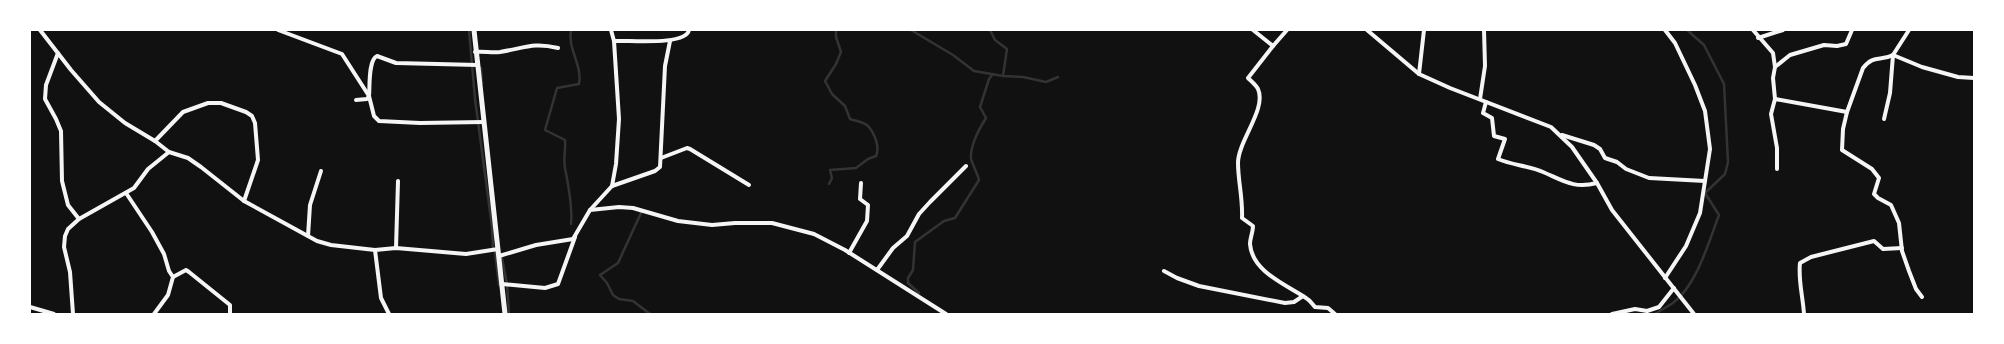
<svg xmlns="http://www.w3.org/2000/svg" width="2004" height="344" font-family="Manrope,sans-serif">
<style>
.lines{fill:none;stroke-linecap:round;stroke-linejoin:round}
.stream{stroke:#333;stroke-width:2.5}
.minor{stroke:#f5f5f5;stroke-width:4}
.tertiary{stroke:#f5f5f5;stroke-width:5}
</style>
<rect width="100%" height="100%" fill="#111"/>
<g class="lines">
<g class="stream">
<polyline points="469,30 475,99 492,227 493,249"/>
<path d="M571,30C567,48 583,66 579,84L557,88L545,130L565,140C566,149 563,158 565,168C568,184 573,207 571,224"/>
<polyline points="911,30 953,55 974,71 1003,76 1023,77 1046,82 1058,77"/>
<polyline points="990,30 995,40 1007,49 1003,76"/>
<polyline points="481,68 482,83"/>
<path d="M829,184L832,178L830,170L856,168L868,159L876,156C880,147 875,134 868,126C864,122 856,121 850,119L845,106L832,94L825,81L836,64L841,52L836,37V30"/>
<polyline points="641,213 618,263 600,275 607,283 613,295 619,299 633,301 650,314"/>
<polyline points="495,252 499,285"/>
<polyline points="502,258 507,284 509,314"/>
<path d="M919,293L908,283V278L913,270L915,242L944,221L955,218L979,180C978,175 972,163 971,159C970,145 979,129 986,118L980,107L989,79L993,74"/>
<path d="M1655,314C1661,310 1667,307 1673,303C1697,285 1709,241 1719,215L1705,193L1725,174L1728,162L1724,84L1704,45L1687,30"/>
</g>
<g class="minor">
<polyline points="40,30 71,70 99,102 125,123 155,141 169,152 188,158 201,167 244,201 317,241 331,245 375,250 396,248 466,254 498,249"/>
<polyline points="278,30 342,54 369,96 374,116 379,121 420,123 484,122"/>
<polyline points="611,30 614,41"/>
<polyline points="1253,30 1273,46 1287,30"/>
<polyline points="1367,30 1419,74 1450,88 1551,127 1572,147 1597,183 1612,210 1694,314"/>
<polyline points="1753,30 1773,53 1775,67"/>
<polyline points="1758,38 1783,30"/>
<path d="M1273,46L1248,78C1251,81 1256,85 1258,89C1267,109 1238,141 1238,163C1238,181 1243,199 1242,218L1253,226C1253,232 1250,238 1250,244C1252,272 1287,285 1306,298C1310,300 1312,304 1315,307L1328,308L1335,314"/>
<path d="M475,52C483,51 492,53 500,52C525,48 533,42 558,48"/>
<polyline points="58,53 46,85 45,99 56,119 61,131 62,181 68,205 79,219"/>
<polyline points="1419,74 1424,30"/>
<polyline points="1480,99 1485,66 1484,30"/>
<polyline points="1775,99 1847,112"/>
<path d="M356,100L367,99L369,96C370,87 368,60 377,56L396,63L478,65"/>
<path d="M1486,102L1483,113L1492,118L1494,136L1505,139L1498,159C1512,165 1529,166 1543,172C1564,181 1574,189 1597,183"/>
<polyline points="1884,119 1890,93 1893,55 1909,30"/>
<polyline points="1562,135 1594,145 1600,149 1605,158 1617,162 1626,169 1649,178 1705,181"/>
<polyline points="155,141 183,112 208,103 221,103 246,112 252,116 255,123 258,160 244,201"/>
<polyline points="661,158 687,148 690,149 749,185"/>
<polyline points="1777,169 1777,148 1771,114 1775,99 1773,78 1775,67 1790,55 1824,45 1837,46 1846,44 1852,30"/>
<path d="M612,186L616,164L619,119L614,41C629,40 686,46 689,30"/>
<polyline points="126,193 152,232 164,254 169,271 173,277 168,295 154,314"/>
<polyline points="590,210 612,186 655,171 660,167 665,66 670,41"/>
<polyline points="308,236 310,205 321,171"/>
<polyline points="396,248 398,181"/>
<polyline points="375,250 381,298 389,314"/>
<polyline points="849,253 867,221 868,205 860,199 861,183"/>
<polyline points="499,256 536,245 573,239 590,210 619,207 633,208 678,221 712,225 735,223 772,223 814,234 845,250 946,314"/>
<polyline points="877,270 893,248 907,236 919,214 930,202 966,166"/>
<polyline points="1164,271 1177,278 1199,286 1285,303 1294,302 1303,296"/>
<polyline points="173,277 186,270 189,272 230,305 230,314"/>
<polyline points="1665,278 1686,246 1700,213 1710,149 1705,111 1695,85 1675,43 1665,30"/>
<polyline points="502,284 545,288 558,284 575,237"/>
<path d="M1922,297L1916,289L1909,271L1902,251L1899,223L1891,205L1878,198L1874,194L1879,178L1872,169L1842,150L1843,129L1847,112L1863,68C1874,54 1880,62 1893,55L1922,67L1958,77L1974,78"/>
<polyline points="30,307 54,314"/>
<polyline points="73,314 70,272 64,247 65,236 68,229 79,219 134,188 148,169 169,152"/>
<polyline points="1612,314 1635,309 1647,311 1659,307 1674,288"/>
<path d="M1804,314C1803,297 1798,280 1800,263L1811,257L1874,241L1883,249L1902,248"/>
</g>
<polyline class="tertiary" points="474,30 505,314"/>
</g>
<rect width="2004" height="344" fill="none" stroke="#ffffff" stroke-width="62"/>
</svg>
